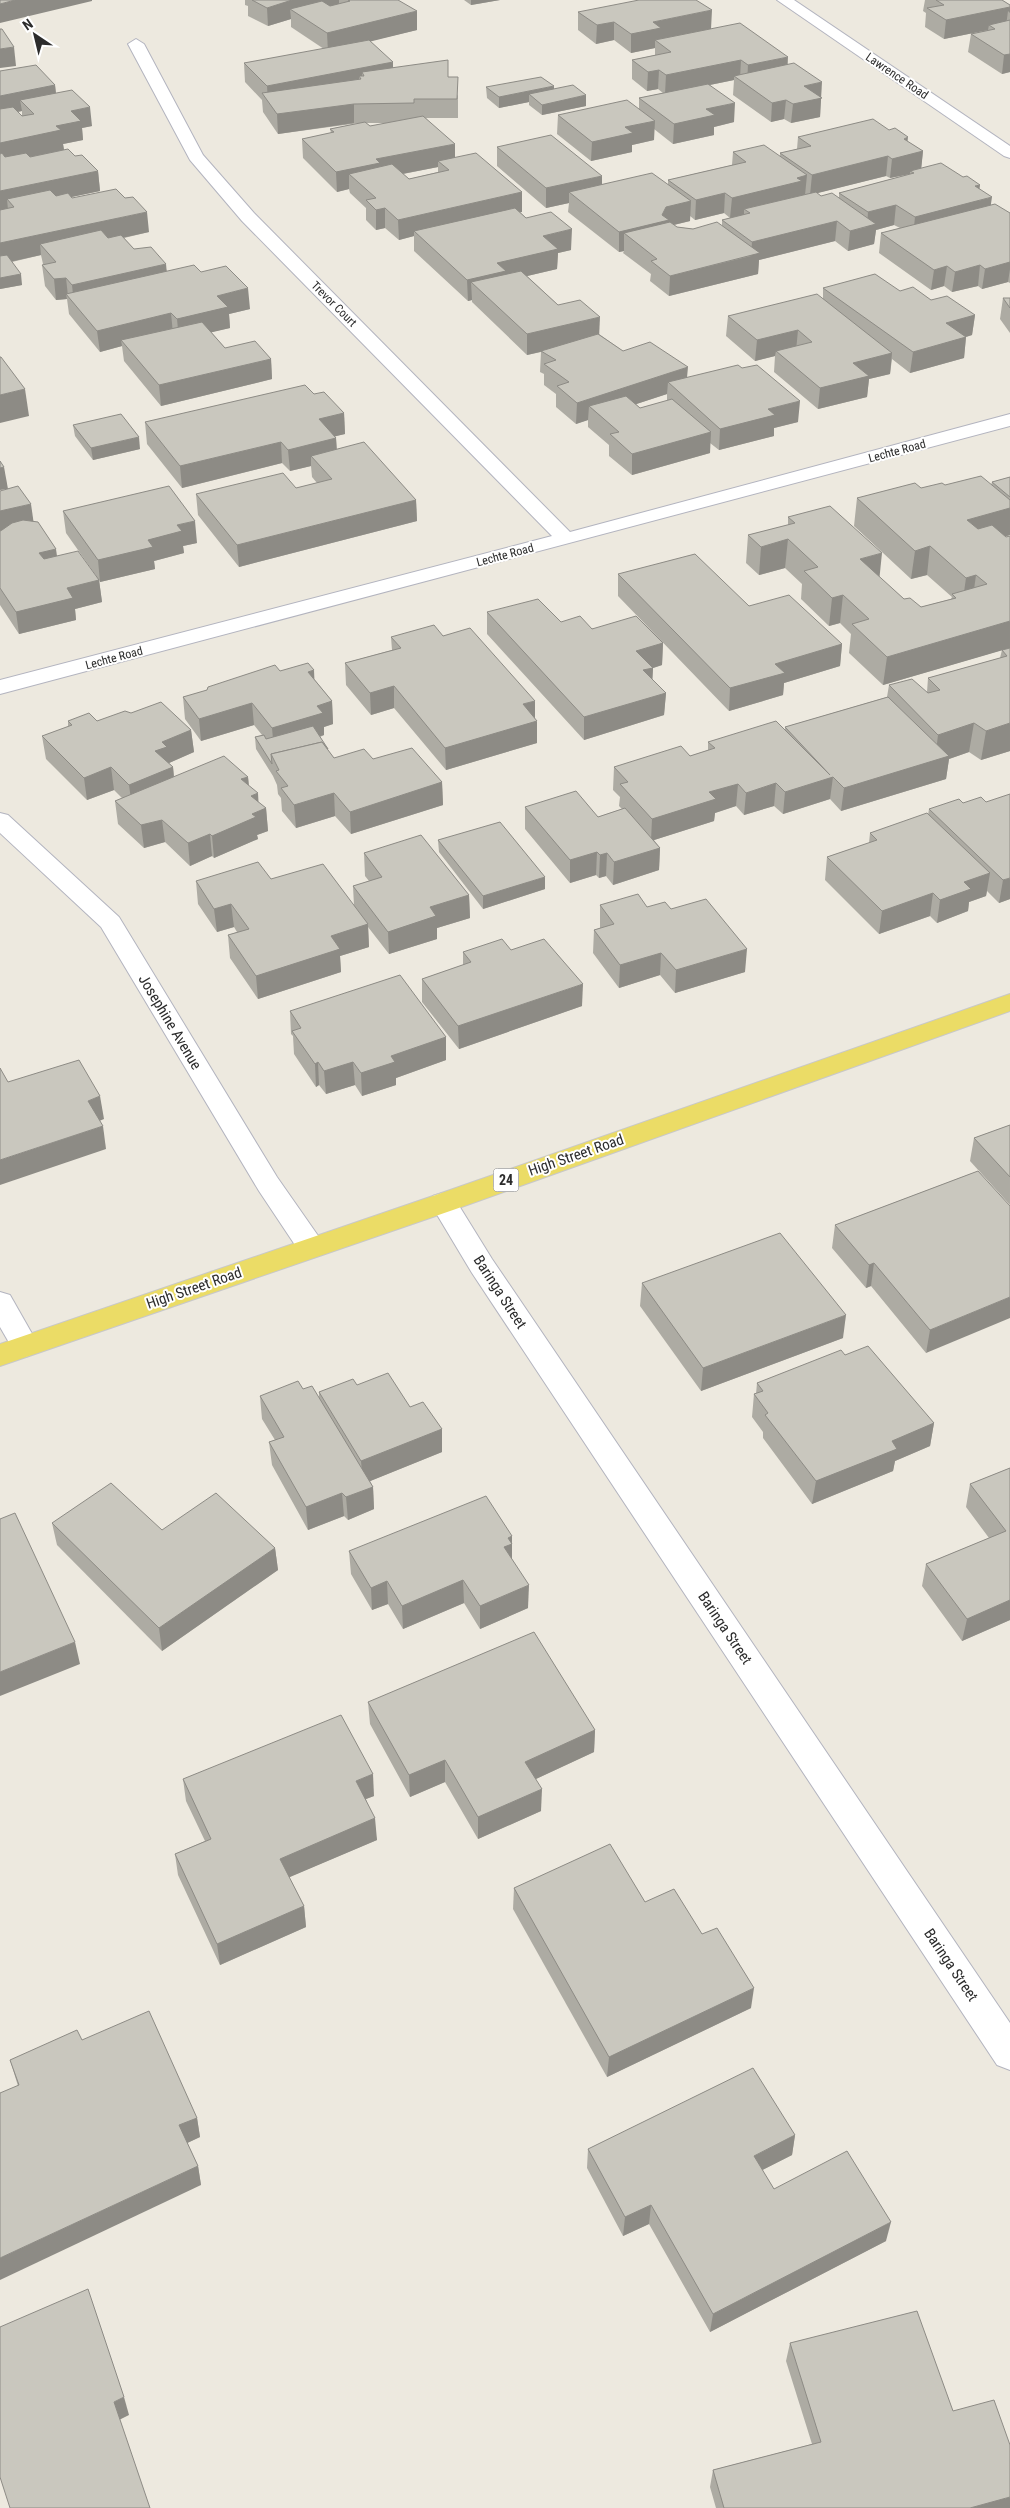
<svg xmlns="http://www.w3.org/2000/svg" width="1010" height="2508" font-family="'Roboto Condensed',sans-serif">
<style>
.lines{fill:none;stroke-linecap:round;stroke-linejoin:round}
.service-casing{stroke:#b3b4bf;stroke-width:2}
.minor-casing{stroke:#b3b4bf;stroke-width:2}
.primary-casing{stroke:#c8c8c8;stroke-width:2}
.service{fill:#fff;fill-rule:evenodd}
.minor{fill:#fff;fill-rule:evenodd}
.primary{fill:#ebdc66;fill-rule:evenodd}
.wall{fill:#adaba3;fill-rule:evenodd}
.shaded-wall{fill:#8d8b85}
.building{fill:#c9c7be;stroke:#8d8b85}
.labels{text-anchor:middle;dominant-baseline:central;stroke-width:4;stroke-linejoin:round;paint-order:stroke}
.far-street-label{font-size:12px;fill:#2c2c2c;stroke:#fff}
.shield{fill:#fff;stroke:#6b6b6b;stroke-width:1}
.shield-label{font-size:14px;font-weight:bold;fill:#2c2c2c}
.street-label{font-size:15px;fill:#2c2c2c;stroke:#fff}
</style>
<rect width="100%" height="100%" fill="#ede9df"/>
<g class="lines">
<defs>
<polygon id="service" points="0,1292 10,1295 39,1346 35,1353 25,1357 15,1353 0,1327"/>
<g id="minor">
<polygon points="777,0 794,0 1010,146 1010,158 1004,156"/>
<polygon points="136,39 144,44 203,155 254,213 570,532 1010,414 1010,426 0,694 0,680 552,536 242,221 190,160 128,44"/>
<polygon points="0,813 8,815 119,917 277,1177 321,1240 325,1247 321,1254 311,1257 301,1254 259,1191 101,927 0,833"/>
<polygon points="443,1193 453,1196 492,1259 1010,2023 1010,2070 997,2065 472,1273 430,1203 433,1196"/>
</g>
<polygon id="primary" points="1010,994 1010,1011 453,1210 0,1366 0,1344 433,1196"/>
</defs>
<use href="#service" class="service-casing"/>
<use href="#minor" class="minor-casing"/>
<use href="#primary" class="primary-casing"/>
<use href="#service" class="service"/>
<use href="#minor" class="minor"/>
<use href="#primary" class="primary"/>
</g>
<g class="wall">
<path d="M245,0H398L417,30L370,41L393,68L448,77L458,96V118H426L455,158L522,192V212H520L526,218L571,250L558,253L557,269L527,276L558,305L623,351L798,422L774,428V436L719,450L710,443V453L632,475L609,456V445L588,427V420L576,424L556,407V394L544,385V374L540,372L541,352L527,355L472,302V300L468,301L414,251V236L399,240L385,228L376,230L366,220V208L350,193L349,189L337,192L303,158L302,139L331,133L330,129L359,123L278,134L263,112L262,100L245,82L244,63L324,49L291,27V19L268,26L248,16V6L245,5ZM366,123H387L370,126ZM438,167V172L409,179L403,174ZM667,394V401L640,408L636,404Z"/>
<polygon points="464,0 500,0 471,5"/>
<polygon points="925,0 1002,0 1010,5 1010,72 1002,74 968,52 971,34 988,30 944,39 925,27 926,13 923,11"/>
<polygon points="578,12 711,29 788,64 821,97 820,117 791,123 784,119 771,122 733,95 734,80 710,85 734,122 714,127 714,135 673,144 654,129 654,140 632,145 632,152 591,161 557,134 558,115 639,109 639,98 663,93 658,89 647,91 632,79 632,60 655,55 655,48 631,53 614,40 596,44 578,30"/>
<path d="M0,71L55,85L56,93L92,126L82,128L83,140L63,144L64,150L98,171L100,191L71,197L149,232L124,238L134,249L167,271L201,272L250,309L229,314L230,328L211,332L225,348L271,359L272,379L161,406L124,361L122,346L100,352L69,314L67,299L56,300L45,286L42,265H43V264L41,255L12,262L22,285L0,289ZM22,111V116L18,112Z"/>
<polygon points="486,87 554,89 586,106 542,115 529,105 529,102 499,108 487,98"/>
<path d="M798,137L907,141L923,151L921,168L980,189L991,205L1010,213V283L1008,282L982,289L978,286L952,292L944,286L931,290L879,253L881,233L900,228L894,225L876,230L874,244L848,251L835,241L759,260L758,274L669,296L650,281L651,274L623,253L624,251L619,252L568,212L569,203L546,208L497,166V147L602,184H668V180L732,165L733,152L780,156V153L797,149ZM910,174L839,193V198L821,196L817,193L886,176L890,178ZM724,213L730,218L722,220V226L693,229L677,227L674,225L690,221V216L695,220Z"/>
<polygon points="823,288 900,291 931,300 975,315 972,335 966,337 964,358 910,373 892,359 890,374 869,379 867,397 818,409 774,372 775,356 755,361 726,336 728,316 823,298"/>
<polygon points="1003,298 1010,298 1010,333 1000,319"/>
<polygon points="314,394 344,413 345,434 335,436 336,438 337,449 416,500 417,521 239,567 198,515 196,494 296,488 317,483 312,477 311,466 290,471 282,463 182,488 147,444 145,422"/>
<polygon points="73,425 140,449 93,460 75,436"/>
<polygon points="1010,477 1010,535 1005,537 1010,751 981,760 969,752 949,759 946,779 841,811 830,799 783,814 774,806 744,815 736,806 715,813 714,821 654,840 660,848 659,870 613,885 606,876 599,878 596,875 570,883 525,829 525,807 598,817 622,809 619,806 620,797 613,790 614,767 690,756 708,750 708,742 785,730 785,727 887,697 889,685 927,692 928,678 1000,658 1002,650 883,685 849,653 851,634 840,623 829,626 801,599 802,584 785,568 759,575 746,563 748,535 788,525 788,517 879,577 904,599 921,607 951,599 952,597 927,575 911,579 854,526 857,498 945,485 991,485 992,482"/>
<polygon points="0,491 33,521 57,556 97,577 66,533 63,511 197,543 183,546 184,553 154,561 155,569 100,582 99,580 102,602 75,609 76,620 19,634 0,605"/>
<polygon points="618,574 749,606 842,644 840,666 784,683 783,695 729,711 618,596"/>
<polygon points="487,612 561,622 663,643 662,665 653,668 652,679 666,693 664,715 584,740 487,634"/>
<polygon points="443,636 535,718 537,743 446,770 394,708 371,715 346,685 345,663 392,650 391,637"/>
<polygon points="280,671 315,680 332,701 333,724 324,727 324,735 320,737 328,750 334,758 373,759 442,782 443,805 351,834 335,816 296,828 282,811 281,798 278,794 277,785 273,776 256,749 255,737 262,735 254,725 201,741 185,719 183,697"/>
<polygon points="131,713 191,730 194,752 169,763 173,767 174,777 248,777 249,786 258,802 266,808 268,831 257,835 258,839 214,858 212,856 190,866 165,842 144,848 118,824 115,801 122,798 114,790 87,800 46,759 42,736 68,727 68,721 97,721"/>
<polygon points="986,802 1010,899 999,903 987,891 986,896 969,902 968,911 937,923 930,916 879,934 825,880 827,857 869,843 870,833 928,815 929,809 963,803"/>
<polygon points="438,840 545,889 483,909 439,852"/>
<polygon points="364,853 469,895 470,918 437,928 437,939 389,954 368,927 369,947 340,956 341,972 258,999 230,958 228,935 237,932 234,927 217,932 198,904 196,881 271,879 354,906 353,886 369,881 365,876"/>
<polygon points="600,905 647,907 671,909 745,972 675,993 660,975 619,988 593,953 594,930 600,928"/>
<polygon points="511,950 582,1006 459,1049 422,1002 422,979 463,965 463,952"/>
<polygon points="290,1011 446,1037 446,1060 396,1078 396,1085 362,1096 355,1085 326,1094 319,1085 316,1087 294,1054 293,1036 291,1034"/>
<polygon points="1010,1125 1010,1205 970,1161 974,1138"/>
<polygon points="978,1171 926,1353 871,1286 866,1288 832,1248 835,1225"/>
<polygon points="642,1283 843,1338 701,1391 640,1306"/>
<polygon points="845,1355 934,1423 930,1446 895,1461 893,1471 812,1504 763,1438 763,1432 752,1417 754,1394 756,1394 757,1383"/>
<polygon points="357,1385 410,1407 442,1429 442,1452 370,1481 373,1487 374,1509 348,1520 344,1516 308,1530 272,1465 269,1442 275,1440 262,1419 260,1396 303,1389 319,1398 319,1392"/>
<polygon points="1010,1468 1010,1620 962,1641 922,1586 926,1564 989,1538 966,1507 970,1484"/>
<polygon points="52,1523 162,1530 275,1548 278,1570 162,1651 57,1545"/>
<polygon points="512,1536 512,1559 528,1608 480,1629 464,1603 403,1629 388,1604 372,1610 351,1574 349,1551"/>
<polygon points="368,1702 595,1730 594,1752 536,1779 541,1811 478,1839 445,1782 410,1797 370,1724"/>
<polygon points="183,1779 374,1796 366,1799 377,1840 289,1877 304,1906 306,1927 220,1965 178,1875 175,1854 205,1841 186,1801"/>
<polygon points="514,1888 645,1902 702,1934 751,2008 607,2077 513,1909"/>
<polygon points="82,2040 197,2118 200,2137 187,2143 198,2166 201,2185 18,2086 10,2060"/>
<polygon points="795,2135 792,2155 762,2170 774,2189 886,2241 710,2332 649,2224 623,2236 587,2168 588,2149"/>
<polygon points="790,2343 953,2411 1010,2508 716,2508 710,2487 713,2470 812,2444 786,2361"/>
</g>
<g class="shaded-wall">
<polygon points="15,0 92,0 92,1 0,23 0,4"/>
<polygon points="292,0 339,0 339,4 301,16 290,9 291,19 268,26 267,8"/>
<polygon points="471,0 500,0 471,5"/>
<polygon points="1010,7 1010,13 1008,11 1006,26 989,25 988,30 944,39 946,20"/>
<polygon points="712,10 711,29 655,40 655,48 631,53 631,34 653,22"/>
<polygon points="417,11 417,30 328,52 327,33"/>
<polygon points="614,22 614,40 596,44 597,25"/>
<polygon points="14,47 16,66 0,68 0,49"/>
<polygon points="1010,54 1010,72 1002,74 1004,55"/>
<polygon points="788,57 787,76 747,84 748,65"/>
<polygon points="741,60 740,79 734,76 734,80 665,94 666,75"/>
<polygon points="393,62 393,81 364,76 362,72 362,87 361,79 359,76 359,88 268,101 267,86"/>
<polygon points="659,70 658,89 647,91 648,72"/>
<polygon points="822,82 820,117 791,123 793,104 804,86"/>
<polygon points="55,85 57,104 20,100 22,111 0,115 0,96"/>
<polygon points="554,86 554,97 529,94 529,102 499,108 499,97"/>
<polygon points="586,95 586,106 542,115 542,105"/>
<polygon points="786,100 784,119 771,122 772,103"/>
<polygon points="735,103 734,122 714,127 714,135 673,144 674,124 706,109"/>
<polygon points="354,104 354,123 278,134 277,114"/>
<polygon points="90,107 92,126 82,128 83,140 63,144 64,150 0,163 0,143 56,126 71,111"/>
<polygon points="655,121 654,140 632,145 632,152 591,161 592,142 625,127"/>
<polygon points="908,137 906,155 923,151 921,171 910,171 910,174 890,178 892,159 904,139"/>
<polygon points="455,144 455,163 438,161 438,167 381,178 349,174 349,189 337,192 336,172 376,159"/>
<polygon points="888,156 886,176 810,195 812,175"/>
<polygon points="98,171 100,191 15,209 14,207 7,199 8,210 0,212 0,191"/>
<polygon points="807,175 805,195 744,209 744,215 730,218 732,198 797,178"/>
<polygon points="602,176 602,196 569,192 569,203 546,208 546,188"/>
<polygon points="980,185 978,201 992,197 989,217 913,237 915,217 975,186"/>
<polygon points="522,192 522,212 418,235 414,231 414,236 399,240 398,220"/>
<polygon points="725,193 724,213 695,220 696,200"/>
<polygon points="691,201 690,221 669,226 624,233 624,251 619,252 619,232 662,215 666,207"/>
<polygon points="896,205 894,225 876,230 874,244 848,251 850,231 867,227 868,212"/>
<polygon points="385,208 385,228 376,230 376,210"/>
<polygon points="147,212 149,232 49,254 40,244 41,255 0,264 0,243"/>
<polygon points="837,221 835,241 759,260 758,274 669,296 670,276 751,256 752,242"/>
<polygon points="572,229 571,250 558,253 557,269 506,281 471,282 472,300 468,301 467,280 543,236"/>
<polygon points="1010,262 1010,269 1008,282 982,289 985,269"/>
<polygon points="166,264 168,284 74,304 72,285"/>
<polygon points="980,265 978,286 952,292 955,272"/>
<polygon points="947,266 944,286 931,290 934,270"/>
<polygon points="21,274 22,285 0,289 0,278"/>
<polygon points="66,278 68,296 66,294 67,299 56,300 54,279"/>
<polygon points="248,288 250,309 229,314 230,328 179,340 177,319 217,296"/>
<polygon points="171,313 173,334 121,340 122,346 100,352 97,331"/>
<polygon points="975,315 972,335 943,344 946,323"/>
<polygon points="600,317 599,338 527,355 527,334"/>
<polygon points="798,330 796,351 776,351 775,356 755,361 757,340"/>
<polygon points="966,337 964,358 910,373 913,352"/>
<polygon points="892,353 890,374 869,379 867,397 818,409 820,388 853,363"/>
<polygon points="271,359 272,379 161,406 159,385"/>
<polygon points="688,367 686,388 668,382 667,394 600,416 589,406 588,420 576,424 577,403"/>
<polygon points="25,389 29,416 0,423 0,395"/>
<polygon points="800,401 798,422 774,428 774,436 719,450 720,429 768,409"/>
<polygon points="344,413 345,434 320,440 319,419"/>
<polygon points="711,432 710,453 632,475 632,454"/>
<polygon points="139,437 140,449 93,460 91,448"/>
<polygon points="336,438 337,459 311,456 311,466 290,471 288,450"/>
<polygon points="281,442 282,463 182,488 180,466"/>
<polygon points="4,467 8,489 0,490 0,468"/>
<polygon points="416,500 417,521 239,567 237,545"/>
<polygon points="31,504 34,525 0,534 0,511"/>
<polygon points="1010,508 1010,535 963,548 967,520"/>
<polygon points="195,521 197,543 183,546 184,553 154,561 155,569 100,582 98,560 148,540 177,525"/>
<polygon points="788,539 785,568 759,575 761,547"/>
<polygon points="930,546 927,575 911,579 915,551"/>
<polygon points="56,549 59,571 43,575 39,553"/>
<polygon points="882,553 879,582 860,559"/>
<polygon points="976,575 972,604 962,606 966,578"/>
<polygon points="99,580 102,602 75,609 76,620 19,634 16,612 67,588"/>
<polygon points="843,595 840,623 829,626 832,598"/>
<polygon points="1010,621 1010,648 883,685 887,657"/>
<polygon points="663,643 662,665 653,668 652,690 642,692 636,651"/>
<polygon points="842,644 840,666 784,683 783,695 729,711 730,688 775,664"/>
<polygon points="314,670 315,693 308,672"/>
<polygon points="394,686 394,708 371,715 370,693"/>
<polygon points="666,693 664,715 584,740 584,717"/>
<polygon points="332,701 333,724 324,727 324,735 274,750 272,728 317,706"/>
<polygon points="535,701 535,722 537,721 537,743 446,770 445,748 523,704"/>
<polygon points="252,703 254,725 201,741 199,719"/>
<polygon points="974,723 969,752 949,759 946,779 841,811 844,788 935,760 938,735"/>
<polygon points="1010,723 1010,751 981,760 986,731"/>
<polygon points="191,730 194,752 169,763 169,768 173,767 175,790 132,807 129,785 162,742"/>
<polygon points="111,767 114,790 87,800 84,778"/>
<polygon points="248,777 250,799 241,779"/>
<polygon points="833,777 830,799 783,814 785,792"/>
<polygon points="442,782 443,805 351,834 350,812"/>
<polygon points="776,783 774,806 744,815 746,793"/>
<polygon points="738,784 736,806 715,813 714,821 651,841 652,819 709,792"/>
<polygon points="258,793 259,811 266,808 268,831 257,835 258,839 214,858 212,836 251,796"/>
<polygon points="334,793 335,816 296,828 294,805"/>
<polygon points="162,820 165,842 144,848 141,825"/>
<polygon points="210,834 212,856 190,866 188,843"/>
<polygon points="660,848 659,870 613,885 614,862"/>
<polygon points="597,852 596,875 570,883 570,860"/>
<polygon points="607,853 606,876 599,878 600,855"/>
<polygon points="990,873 986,896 969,902 968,911 937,923 940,900 964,882"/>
<polygon points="545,877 545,889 483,909 483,896"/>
<polygon points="1010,878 1010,899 999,903 1003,880"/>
<polygon points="933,893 930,916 879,934 882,911"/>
<polygon points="469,895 470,918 437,928 437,939 389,954 388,932 430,907"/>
<polygon points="231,904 234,927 217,932 214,909"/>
<polygon points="368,924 369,947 340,956 341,972 258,999 256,976 331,936"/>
<polygon points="747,949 745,972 675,993 676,970"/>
<polygon points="661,953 660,975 619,988 620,965"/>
<polygon points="583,984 582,1006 459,1049 458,1026"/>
<polygon points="446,1037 446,1060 396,1078 396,1085 362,1096 361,1073 391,1056"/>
<polygon points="318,1062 319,1085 316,1087 315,1064"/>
<polygon points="353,1062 355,1085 326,1094 324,1071"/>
<polygon points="100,1096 104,1119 92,1124 88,1101"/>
<polygon points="103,1126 106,1149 0,1185 0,1160"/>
<polygon points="874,1263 871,1286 866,1288 869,1265"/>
<polygon points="1010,1297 1010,1318 926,1353 930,1330"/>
<polygon points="846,1315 843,1338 701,1391 703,1368"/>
<polygon points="934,1423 930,1446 895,1461 893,1471 812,1504 816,1481 892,1441"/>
<polygon points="442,1429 442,1452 363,1484 361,1461"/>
<polygon points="373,1487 374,1509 348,1520 346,1497"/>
<polygon points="342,1493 344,1516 308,1530 306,1507"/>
<polygon points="512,1536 512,1566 504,1547 508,1538"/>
<polygon points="275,1548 278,1570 162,1651 159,1628"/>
<polygon points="463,1580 464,1603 403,1629 402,1606"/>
<polygon points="387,1581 388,1604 372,1610 371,1588"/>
<polygon points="529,1585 528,1608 480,1629 480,1606"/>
<polygon points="1010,1600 1010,1620 962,1641 967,1619"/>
<polygon points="75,1642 80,1664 0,1696 0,1672"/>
<polygon points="595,1730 594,1752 525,1784 525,1762"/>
<polygon points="445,1760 445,1782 410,1797 409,1775"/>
<polygon points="373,1774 374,1796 358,1802 356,1781"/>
<polygon points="542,1789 541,1811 478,1839 478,1817"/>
<polygon points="375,1818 377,1840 283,1880 280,1859"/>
<polygon points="304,1906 306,1927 220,1965 217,1944"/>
<polygon points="754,1988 751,2008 607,2077 609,2057"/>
<polygon points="197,2118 200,2137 183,2145 179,2125"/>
<polygon points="795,2135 792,2155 751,2176 754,2156"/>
<polygon points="198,2166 201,2185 0,2280 0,2258"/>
<polygon points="651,2205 649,2224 623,2236 625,2217"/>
<polygon points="891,2222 886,2241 710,2332 713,2314"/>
<polygon points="124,2397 129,2415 119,2420 114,2402"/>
<polygon points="1010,2497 1010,2508 970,2508"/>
</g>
<g class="building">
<polygon points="0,0 15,0 0,4"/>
<polygon points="252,0 292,0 267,8"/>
<polygon points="348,0 398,0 417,11 327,33 290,9 322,1 330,6 350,1"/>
<polygon points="639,0 696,0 712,10 653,22 661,28 631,34 614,22 597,25 578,12"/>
<polygon points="936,0 1002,0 1010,5 1010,7 946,20 927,8 944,5"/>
<polygon points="1010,20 1010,54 1004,55 971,34 995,29 989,25"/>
<polygon points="740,23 788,57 748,65 741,60 666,75 659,70 648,72 632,60 671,52 655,40"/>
<polygon points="0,29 2,29 14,47 0,49"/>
<polygon points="369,40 393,62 267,86 244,63"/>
<polygon points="448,60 448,77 458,77 457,99 414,99 414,103 354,104 277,114 262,93 361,79 359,76 364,76 362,72"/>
<polygon points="794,63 822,82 804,86 822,98 793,104 786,100 772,103 734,76"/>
<polygon points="36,65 55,85 0,96 0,71"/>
<polygon points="541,77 554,86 499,97 486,87"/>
<polygon points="708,84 735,103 706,109 715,115 674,124 639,98"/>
<polygon points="573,85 586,95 542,105 529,94"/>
<polygon points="72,90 90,107 71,111 81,121 56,126 61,130 0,143 0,109 13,107 22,116 34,114 20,100"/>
<polygon points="627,100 655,121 625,127 633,133 592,142 558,115"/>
<polygon points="423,116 455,144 376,159 380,163 336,172 302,139 334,132 330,129 365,122 370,126"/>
<polygon points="873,119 889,130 895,128 908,137 904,139 923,151 892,159 888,156 812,175 780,153 811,146 798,137"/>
<polygon points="551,135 602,176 546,188 497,147"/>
<polygon points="764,145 807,175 797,178 802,181 732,198 725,193 696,200 668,180 746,162 733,152"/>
<polygon points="68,149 75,156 82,155 98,171 0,191 0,154 2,153 5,157 26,153 30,157"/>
<polygon points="476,153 522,192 398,220 385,208 376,210 366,200 376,198 349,174 392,164 409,179 449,170 438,161"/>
<polygon points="941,163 963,177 967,176 980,185 975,186 992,197 915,217 896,205 868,212 839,193 914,173 910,171"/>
<polygon points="652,173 691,201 666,207 662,215 669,220 619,232 569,192"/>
<polygon points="116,189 125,198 133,197 147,212 0,243 0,210 14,207 7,199 50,190 56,196 68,193 72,198"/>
<polygon points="816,192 821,196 832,193 876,224 850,231 837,221 752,242 722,220 750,213 744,209"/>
<polygon points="995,204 1010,213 1010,262 985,269 980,265 955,272 947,266 934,270 881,233"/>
<polygon points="515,208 526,218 551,212 572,229 543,236 558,249 497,263 506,271 467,280 414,231"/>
<polygon points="670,222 677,227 693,229 717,222 760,253 670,276 651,261 657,259 624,233"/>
<polygon points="101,230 108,238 121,235 134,249 151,247 166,264 72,285 66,278 54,279 42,265 56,262 40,244"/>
<polygon points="7,255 21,274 0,278 0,256"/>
<polygon points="194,265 201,272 226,266 248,288 217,296 228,307 177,319 171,313 97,331 66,294"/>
<polygon points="521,271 558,305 580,300 600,317 527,334 471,282"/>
<polygon points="875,274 900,291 913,287 931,300 947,296 975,315 946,323 966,337 913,352 823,288"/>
<polygon points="817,294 892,353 853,363 869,376 820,388 776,351 812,342 798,330 757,340 728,316"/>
<polygon points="1003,298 1010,298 1010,308"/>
<polygon points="202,322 225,348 255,341 271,359 159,385 121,340"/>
<polygon points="598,334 623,351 650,342 688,367 577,403 557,386 569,382 544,364 556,360 541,351"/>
<polygon points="0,357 1,357 25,389 0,395"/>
<polygon points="738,365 742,368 757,365 800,401 768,409 775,415 720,429 668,382"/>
<polygon points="305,385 314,394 324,392 344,413 319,419 336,438 288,450 281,442 180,466 145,422"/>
<polygon points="626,396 640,408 672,399 711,432 632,454 610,434 619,432 589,406"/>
<polygon points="121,414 139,437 91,448 73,425"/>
<polygon points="364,442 416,500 237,545 196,494 283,473 296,488 332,479 311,456"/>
<polygon points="0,461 4,467 0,468"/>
<polygon points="981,476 1010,500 1010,508 967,520 978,529 992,525 1006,537 1010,536 1010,621 887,657 852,624 869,619 843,595 832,598 804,571 818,567 788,539 761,547 748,535 795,523 788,517 830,506 882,553 860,559 904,599 910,598 921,607 956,598 952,594 987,584 976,575 966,578 930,546 915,551 857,498 915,483 921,488 942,483 945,485"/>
<polygon points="1010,477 1010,497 992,482"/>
<polygon points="18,486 31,504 0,511 0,491"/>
<polygon points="169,486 195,521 177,525 182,531 148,540 153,547 98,560 63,511"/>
<polygon points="23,520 38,522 56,549 39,553 44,559 78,551 99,580 67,588 73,598 16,612 0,588 0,531 2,530 12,523"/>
<polygon points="695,554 749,606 789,595 842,644 775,664 785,673 730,688 618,574"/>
<polygon points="538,599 561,622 580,616 592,629 636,616 663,643 636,651 653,668 643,670 666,693 584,717 487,612"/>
<polygon points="434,625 443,636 470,628 535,701 523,704 537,721 445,748 394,686 370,693 345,663 401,648 391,637"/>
<polygon points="1010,648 1010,723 986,731 974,723 938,735 889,685 912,679 928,693 940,690 928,678 1007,656 1002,650"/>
<polygon points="308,663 314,670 308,672 332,701 317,706 323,713 272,728 252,703 199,719 183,697 207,690 208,687 275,665 280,671"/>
<polygon points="888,697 949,756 844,788 833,777 785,792 776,783 746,793 738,784 709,792 716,799 652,819 620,784 628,782 614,767 681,746 690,756 715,748 708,742 776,721 830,775 785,727"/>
<polygon points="161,702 191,730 162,742 167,747 155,751 173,767 129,785 111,767 84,778 42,736 72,725 68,721 89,713 97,721 125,711 131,713"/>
<polygon points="313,726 328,749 322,742 271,754 272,764 255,737 264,735 266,739"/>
<polygon points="322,742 334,758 364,749 373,759 412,748 442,782 350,812 334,793 294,805 281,788 288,786 276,771 279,770 271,754"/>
<polygon points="224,756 248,777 241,779 258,793 251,796 266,808 252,814 256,817 212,836 210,834 188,843 162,820 141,825 115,801"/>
<polygon points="576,791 598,817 625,808 660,848 614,862 607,853 600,855 597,852 570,860 525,807"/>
<polygon points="1010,794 1010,878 1003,880 929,809 959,799 963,803 981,797 986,802"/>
<polygon points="927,813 990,873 964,882 971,889 940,900 933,893 882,911 827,857 877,840 870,833"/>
<polygon points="500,822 545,877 483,896 438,840"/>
<polygon points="421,835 469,895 430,907 436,916 388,932 353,886 382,877 364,853"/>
<polygon points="258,862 271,879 323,864 368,924 331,936 340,949 256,976 228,935 249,929 231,904 214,909 196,881"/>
<polygon points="638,894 647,907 665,902 671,909 706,899 747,949 676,970 661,953 620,965 594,930 614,924 600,905"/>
<polygon points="502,939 511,950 544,939 583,984 458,1026 422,979 471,962 463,952"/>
<polygon points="400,975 446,1037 391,1056 395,1062 361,1073 353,1062 324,1071 318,1062 315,1064 292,1031 301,1028 290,1011"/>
<polygon points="79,1060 100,1096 88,1101 103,1126 0,1160 0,1068 8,1082"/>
<polygon points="1010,1125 1010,1177 974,1138"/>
<polygon points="978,1171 1010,1206 1010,1297 930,1330 874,1263 869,1265 835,1225"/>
<polygon points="780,1233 846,1315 703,1368 642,1283"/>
<polygon points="868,1346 934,1423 892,1441 897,1449 816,1481 765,1415 768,1413 754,1394 763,1391 757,1383 841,1350 845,1355"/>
<polygon points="388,1373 410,1407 423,1402 442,1429 361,1461 319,1392 353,1379 357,1385"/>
<polygon points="298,1381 303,1389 312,1386 373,1487 346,1497 342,1493 306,1507 269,1442 284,1437 260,1396"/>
<polygon points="1010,1468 1010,1600 967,1619 926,1564 1006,1531 970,1484"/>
<polygon points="111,1483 162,1530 216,1493 275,1548 159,1628 52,1523"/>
<polygon points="486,1496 512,1536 508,1538 512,1544 504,1547 529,1585 480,1606 463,1580 402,1606 387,1581 371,1588 349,1551"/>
<polygon points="15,1513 75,1642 0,1672 0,1519"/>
<polygon points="534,1632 595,1730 525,1762 542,1789 478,1817 445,1760 409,1775 368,1702"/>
<polygon points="341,1715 373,1774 356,1781 375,1818 280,1859 304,1906 217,1944 175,1854 211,1839 183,1779"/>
<polygon points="610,1844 645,1902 674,1889 702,1934 717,1928 754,1988 609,2057 514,1888"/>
<polygon points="149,2011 197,2118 179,2125 198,2166 0,2258 0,2093 19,2085 10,2060 77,2030 82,2040"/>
<polygon points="753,2068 795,2135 754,2156 774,2189 847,2151 891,2222 713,2314 651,2205 625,2217 588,2149"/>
<polygon points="88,2289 124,2397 114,2402 150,2508 10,2508 0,2477 0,2327"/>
<polygon points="917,2311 953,2411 994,2400 1010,2445 1010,2497 970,2508 724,2508 713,2470 821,2442 790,2343"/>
</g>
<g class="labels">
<g class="far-street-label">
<text transform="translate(897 76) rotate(34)">Lawrence Road</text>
<text transform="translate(334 304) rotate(45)">Trevor Court</text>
<text transform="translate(897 451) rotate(-15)">Lechte Road</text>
<text transform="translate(505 555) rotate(-15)">Lechte Road</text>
<text transform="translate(114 658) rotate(-15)">Lechte Road</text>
</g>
<rect class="shield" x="493.5" y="1168.5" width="25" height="23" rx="4"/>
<g class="shield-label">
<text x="506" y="1180">24</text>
</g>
<g class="street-label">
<text transform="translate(170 1022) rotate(59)">Josephine Avenue</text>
<text transform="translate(576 1155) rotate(-19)">High Street Road</text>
<text transform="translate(194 1288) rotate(-19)">High Street Road</text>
<text transform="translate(500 1292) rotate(57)">Baringa Street</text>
<text transform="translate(725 1628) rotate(56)">Baringa Street</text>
<text transform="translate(951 1965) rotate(56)">Baringa Street</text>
</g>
</g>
<g transform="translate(35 35) rotate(325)" stroke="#ffffff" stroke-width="4" paint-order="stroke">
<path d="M0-4L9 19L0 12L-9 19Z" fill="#2c2c2c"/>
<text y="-8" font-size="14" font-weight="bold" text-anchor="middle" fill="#2c2c2c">N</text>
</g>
</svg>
